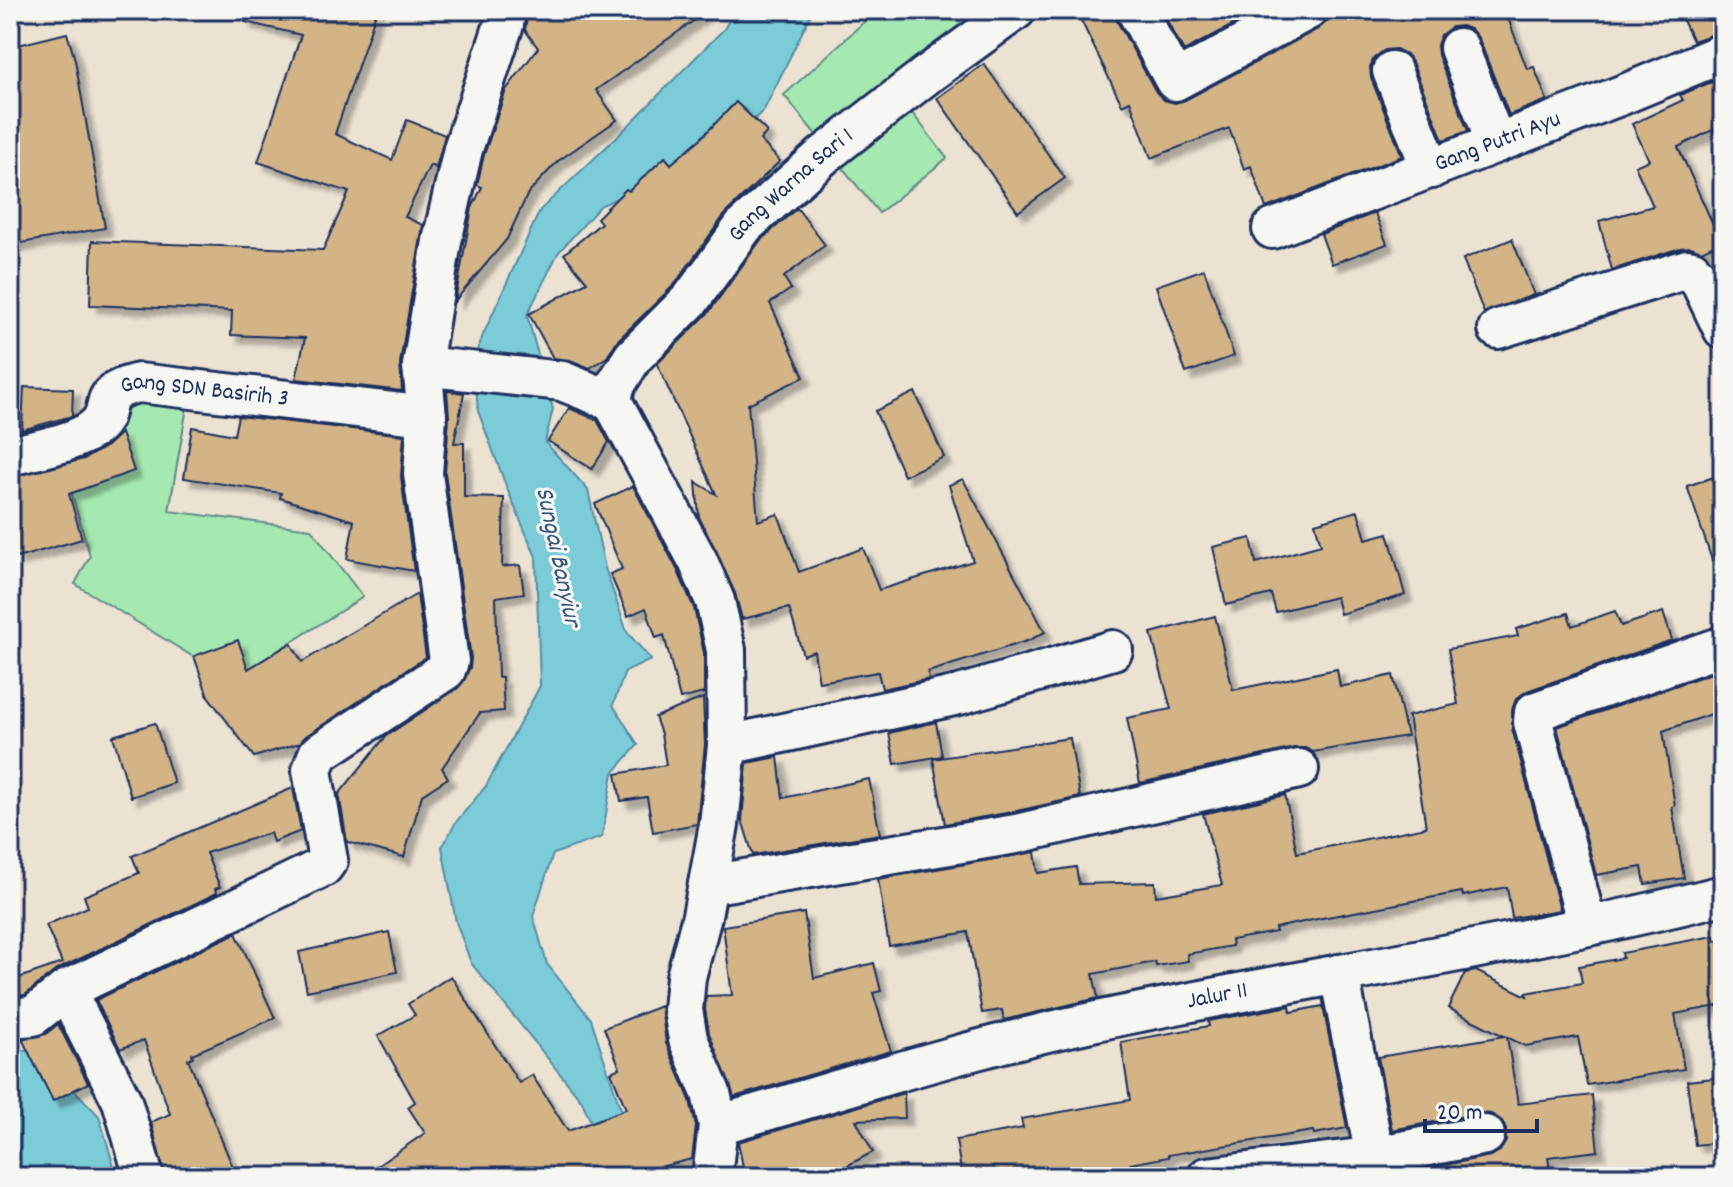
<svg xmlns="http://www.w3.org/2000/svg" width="1733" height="1187" font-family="Dekko,sans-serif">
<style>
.green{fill:#a6e8b1;stroke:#608c88;stroke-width:2}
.water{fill:#7cccd8;stroke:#558da7;stroke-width:2}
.building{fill:#d2b486;stroke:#1b2f5e;stroke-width:2;filter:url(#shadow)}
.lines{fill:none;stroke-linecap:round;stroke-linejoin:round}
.minor-casing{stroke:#1b2f5e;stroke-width:44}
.minor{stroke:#f6f6f2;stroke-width:38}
.labels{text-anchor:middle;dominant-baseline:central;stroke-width:6;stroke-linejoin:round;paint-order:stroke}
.street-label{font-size:24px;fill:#1b2f5e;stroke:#f6f6f2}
.water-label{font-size:26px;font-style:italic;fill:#33567c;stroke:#f6f6f2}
</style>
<defs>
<filter id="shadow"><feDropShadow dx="7" dy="7" stdDeviation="2" flood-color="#0004"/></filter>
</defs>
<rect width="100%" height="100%" fill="#ebe2d2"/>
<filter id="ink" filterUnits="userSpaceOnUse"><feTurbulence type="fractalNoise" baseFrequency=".0125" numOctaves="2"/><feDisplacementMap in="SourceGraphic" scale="16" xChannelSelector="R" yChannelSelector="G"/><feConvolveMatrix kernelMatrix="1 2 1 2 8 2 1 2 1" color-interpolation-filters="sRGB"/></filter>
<g filter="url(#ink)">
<g class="green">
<polygon points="877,10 954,10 961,24 889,83 947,158 879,213 784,95"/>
<polygon points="123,401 187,407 169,511 311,529 363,597 231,680 75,584 90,556 62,460 111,443"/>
</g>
<g class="water">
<polygon points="735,10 813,10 764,110 744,129 681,168 600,206 558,253 527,315 553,409 545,442 588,490 605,568 627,632 651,660 625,672 613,705 638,745 613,773 602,837 553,854 533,916 547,964 591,1019 619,1104 652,1177 614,1177 582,1101 471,963 456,922 442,847 456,822 486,786 540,686 536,557 508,491 478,411 474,360 483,335 540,210 623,131 724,29"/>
<polygon points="10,1047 40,1054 99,1116 117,1177 10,1177"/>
</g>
<g class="building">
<polygon points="246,10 377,10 335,134 392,160 407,120 445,135 436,168 430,165 405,217 423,225 400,363 402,391 296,379 305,338 231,335 232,311 90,305 92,241 323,250 349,192 258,162 301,35 245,22"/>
<polygon points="528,10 709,10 596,90 617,120 558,161 528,193 507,239 455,301 472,208 482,187 477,185 484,155 506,90 538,48 525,30"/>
<polygon points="1076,10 1114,10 1117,21 1156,92 1164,100 1175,103 1185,100 1318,29 1327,21 1330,10 1505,10 1527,69 1534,67 1547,100 1509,115 1479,39 1472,30 1462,26 1452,27 1441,35 1437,45 1438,55 1468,131 1443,140 1412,62 1406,54 1396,49 1385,50 1374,58 1370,67 1371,78 1402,156 1266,208 1251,166 1244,169 1229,128 1151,158 1130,101 1122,105"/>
<polygon points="1161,10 1261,10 1184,51"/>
<polygon points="1678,10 1715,10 1723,31 1693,41"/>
<polygon points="67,33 75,60 105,228 10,245 10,47"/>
<polygon points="984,64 1065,178 1018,212 937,98"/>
<polygon points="1714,81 1723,98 1723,125 1678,147 1721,242 1701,251 1691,247 1680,248 1612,270 1599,221 1653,206 1635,166 1649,160 1632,124 1683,100 1680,95"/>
<polygon points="736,102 767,132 760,140 780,161 726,213 674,285 617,341 607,357 590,368 570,360 553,358 529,314 587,282 564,254 601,223 597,218 626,189 629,191 665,157 671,164 700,139"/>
<polygon points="797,208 825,245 784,277 791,289 770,303 804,377 748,404 758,521 778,514 799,572 863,548 879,590 973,561 949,485 963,479 1045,632 1030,640 928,672 929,679 882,689 878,672 819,682 814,651 803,655 789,608 742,619 735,593 699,517 696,482 716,494 657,364 709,312 760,241"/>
<polygon points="1375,213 1387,244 1332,264 1321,234"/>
<polygon points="1512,239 1534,295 1484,313 1463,259"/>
<polygon points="1204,269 1234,356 1186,373 1156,286"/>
<polygon points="24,387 73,389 72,416 22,430"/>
<polygon points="447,391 464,393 454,443 464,443 464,497 504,498 502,567 520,565 524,593 496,597 498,677 502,677 504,711 480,713 442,768 448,778 422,795 404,857 347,842 339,794 386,736 458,688 470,668 471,658 445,473 449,417"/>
<polygon points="915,392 944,457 904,476 875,411"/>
<polygon points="569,408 597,420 609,442 592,469 548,441"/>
<polygon points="238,416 404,435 401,477 414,571 347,559 354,521 280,498 281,493 184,478 192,427 234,435"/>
<polygon points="121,433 134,471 69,494 82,539 17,558 10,533 10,477 84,459 107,446"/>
<polygon points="1723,474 1723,577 1718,578 1687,486"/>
<polygon points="633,486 678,571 694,608 704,653 704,693 680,699 664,635 656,638 646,608 628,616 610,574 622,569 595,504"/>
<polygon points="1358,511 1366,539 1388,533 1405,595 1340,614 1336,597 1276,612 1271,594 1226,605 1213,547 1251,538 1256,563 1321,545 1315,523"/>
<polygon points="417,594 426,657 306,736 300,743 254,757 208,696 194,656 238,640 248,669 291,643 302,662"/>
<polygon points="1615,611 1621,626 1663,612 1672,640 1527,691 1516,699 1512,710 1512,728 1560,910 1512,918 1507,887 1463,896 1462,892 1322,918 1275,928 1276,932 1231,940 1232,946 1187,954 1188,961 1156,966 1155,962 1093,974 1098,998 1004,1020 1002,1010 982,1013 968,932 889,946 878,879 1035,852 1038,873 1076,867 1079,884 1155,882 1156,896 1222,885 1203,814 1285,795 1297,853 1426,827 1408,716 1458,704 1448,649 1518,636 1516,629 1568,613 1572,626"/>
<polygon points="1215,616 1233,690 1337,669 1340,687 1393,675 1407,736 1313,752 1305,748 1294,748 1140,783 1127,718 1171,709 1151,633"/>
<polygon points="1723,669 1723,710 1663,731 1675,806 1672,807 1684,878 1645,884 1642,867 1596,875 1557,727"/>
<polygon points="703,698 705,744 697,824 653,832 647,797 621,801 616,774 666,765 661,734 655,717"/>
<polygon points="936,722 942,756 895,764 889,733"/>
<polygon points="155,723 174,783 131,797 113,736"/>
<polygon points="1070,738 1080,797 1012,812 945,824 933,759"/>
<polygon points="778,757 783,798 869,779 880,834 753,855 742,820 747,763"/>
<polygon points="293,788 301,831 273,842 270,833 206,853 220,887 215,889 217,893 56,970 25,995 10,996 10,981 62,963 46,925 88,907 84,896 139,873 132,856"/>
<polygon points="804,913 814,978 874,963 881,991 873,993 891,1051 734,1097 709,1033 705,1009 706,996 732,995 723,926"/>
<polygon points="389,932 397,972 307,991 299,952"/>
<polygon points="236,933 275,1018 192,1054 193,1057 188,1059 237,1177 165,1177 151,1122 170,1114 144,1040 120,1049 96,1000"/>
<polygon points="1714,936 1715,941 1719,940 1723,964 1723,1005 1675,1014 1684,1069 1587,1085 1578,1037 1525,1046 1507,1037 1518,1104 1592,1095 1598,1151 1548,1157 1551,1177 1400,1177 1401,1174 1490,1156 1500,1151 1506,1141 1506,1130 1502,1121 1491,1114 1481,1113 1392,1130 1378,1057 1504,1036 1448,1008 1465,973 1476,971 1527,996 1526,993 1582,983 1579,966 1623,958 1622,953"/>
<polygon points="451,976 519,1083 532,1075 568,1131 626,1109 611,1072 620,1068 604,1028 661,1006 666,1043 690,1100 696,1126 692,1159 621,1177 361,1177 425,1133 408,1107 415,1102 378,1036 415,1015 408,1004"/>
<polygon points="1290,1006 1291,1012 1323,1006 1347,1128 1314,1134 1313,1131 1168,1155 1168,1157 1130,1164 1130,1169 1096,1175 1095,1168 1054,1175 1053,1172 1011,1177 1010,1171 962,1177 956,1140 1023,1128 1021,1119 1130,1100 1121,1042 1209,1026 1208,1021"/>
<polygon points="58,1024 88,1083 53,1101 22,1039 46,1034"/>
<polygon points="1723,1077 1723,1142 1695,1145 1687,1081"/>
<polygon points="904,1093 905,1118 856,1120 873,1152 826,1177 745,1177 738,1142"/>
</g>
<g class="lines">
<defs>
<g id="minor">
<polyline points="1136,10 1175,81 1308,10"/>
<polyline points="1459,48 1496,143"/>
<polyline points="1392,71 1431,169"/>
<path id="s1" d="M1272,229L1622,95L1723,53"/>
<polyline points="1498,329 1687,269 1692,270 1698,277 1723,329"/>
<polyline points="422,366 562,381 612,401 698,561 715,601 726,650 727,745 719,825 702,916 686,977 683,1010 688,1039 711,1093 718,1125 712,1177"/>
<path id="s2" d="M612,401L615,386L633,357L691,299L744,226L824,155L928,74L1016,10"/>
<path id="s3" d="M10,456C33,450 76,443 94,428C118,409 91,393 139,383L427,416"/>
<polyline points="727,745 959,695 1113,650"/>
<polyline points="708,885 1016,834 1299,769"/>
<polyline points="1587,925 1533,722 1534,712 1723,646"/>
<polyline points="1339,974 1379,1177"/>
<polyline points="10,1018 33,1016 66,990"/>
<path id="s4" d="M718,1125C840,1090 962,1050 1087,1023C1298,978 1513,948 1723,895"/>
<polyline points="144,1177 122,1101 66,990 323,867 328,860 312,770 318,754 446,670 449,661 423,474 427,416 422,366 442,241 463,149 504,24 506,10"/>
<polyline points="1207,1177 1376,1156 1485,1135"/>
</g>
</defs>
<use href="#minor" class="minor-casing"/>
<use href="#minor" class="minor"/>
</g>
</g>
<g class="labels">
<g class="street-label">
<text stroke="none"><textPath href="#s1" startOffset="242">Gang Putri Ayu</textPath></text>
<text stroke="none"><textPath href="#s2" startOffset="284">Gang Warna Sari 1</textPath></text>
<text stroke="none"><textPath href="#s3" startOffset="224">Gang SDN Basirih 3</textPath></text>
<text stroke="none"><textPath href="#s4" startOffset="516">Jalur 11</textPath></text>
</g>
<g class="water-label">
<text transform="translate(557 557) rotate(78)">Sungai Banyiur</text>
</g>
</g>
<rect width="1733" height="1187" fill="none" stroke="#f6f6f2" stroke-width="40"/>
<rect x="20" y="20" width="1693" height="1147" fill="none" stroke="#1b2f5e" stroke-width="3" filter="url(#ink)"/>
<path d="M1425 1119v12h112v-12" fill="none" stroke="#1b2f5e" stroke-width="4"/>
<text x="1437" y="1119" font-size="24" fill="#1b2f5e" stroke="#f6f6f2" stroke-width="6" paint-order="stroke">20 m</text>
</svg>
